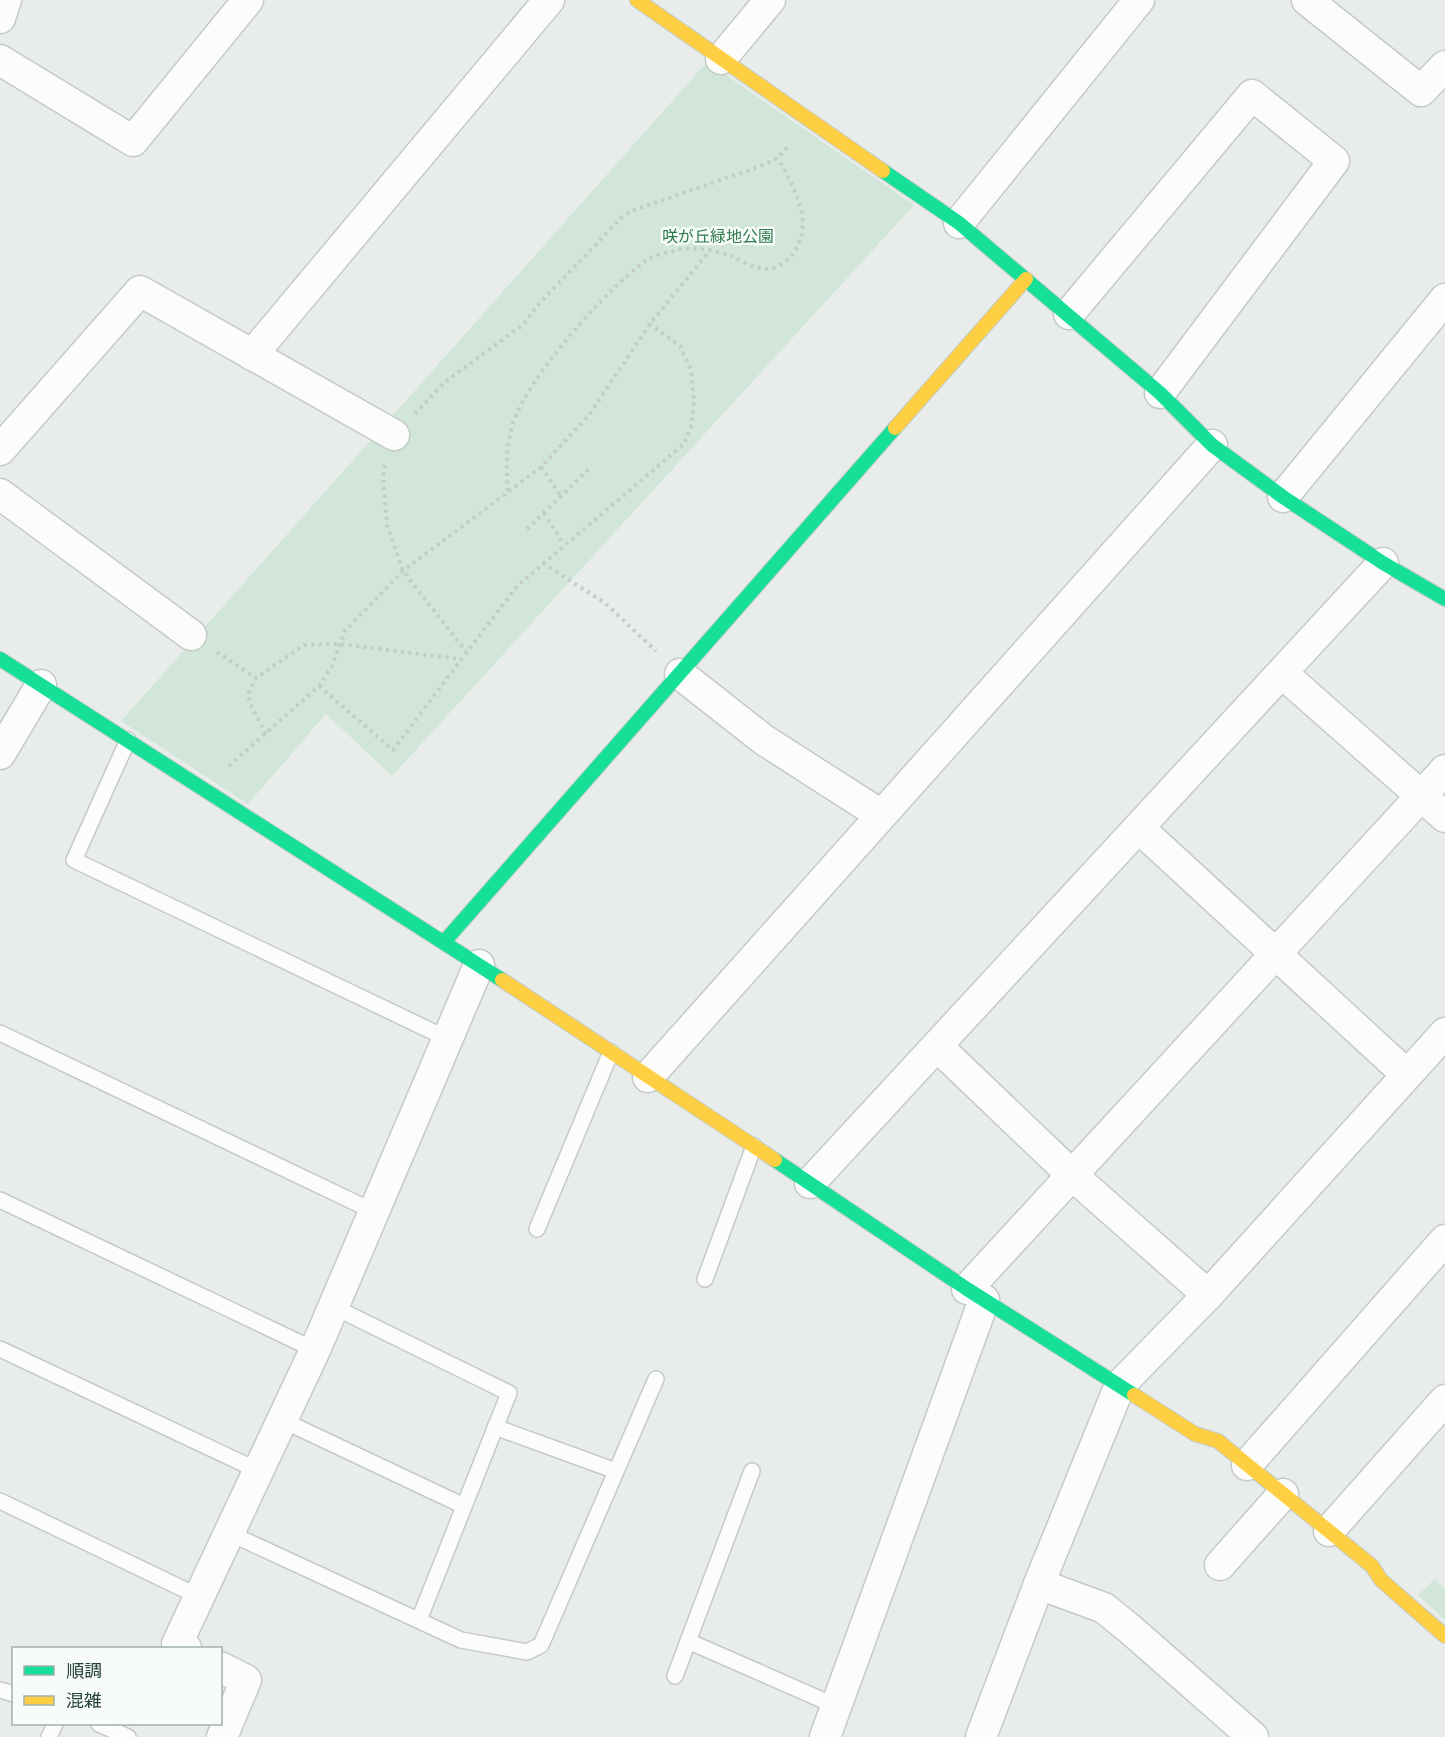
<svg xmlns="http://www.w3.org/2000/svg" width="1445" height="1737" font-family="Manrope,'Noto Sans JP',sans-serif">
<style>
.green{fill:#d1e6d8}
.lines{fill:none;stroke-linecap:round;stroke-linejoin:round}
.lane-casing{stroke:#c5cac8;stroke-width:18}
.street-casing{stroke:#c5cac8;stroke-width:33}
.fast-casing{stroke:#c3cbc8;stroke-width:16}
.slow-casing{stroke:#c3cbc8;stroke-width:16}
.path{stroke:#c3ccca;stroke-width:4;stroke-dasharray:3 4.5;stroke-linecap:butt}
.lane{stroke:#fcfcfc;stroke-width:15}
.street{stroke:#fcfcfc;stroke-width:30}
.fast{stroke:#16e098;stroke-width:14}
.slow{stroke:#ffcf43;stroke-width:14}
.labels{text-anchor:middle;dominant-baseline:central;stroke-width:5;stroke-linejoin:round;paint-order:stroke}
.park-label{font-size:16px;fill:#2d7a4b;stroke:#f7fbf9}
</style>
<rect width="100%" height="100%" fill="#e8edeb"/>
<g class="green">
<polygon points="707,62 914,205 392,776 326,714 248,804 121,721"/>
<polygon points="1435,1579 1445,1589 1445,1620 1418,1595"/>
</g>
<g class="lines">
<defs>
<g id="lane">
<polyline points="128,740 74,860 448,1039"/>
<polyline points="0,1033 375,1212"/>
<polyline points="0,1200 315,1350"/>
<polyline points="537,1229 611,1052"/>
<polyline points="705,1279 754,1146"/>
<polyline points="334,1307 509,1393 419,1620"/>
<polyline points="0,1349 259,1471"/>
<polyline points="282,1420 464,1506"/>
<polyline points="495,1427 616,1471"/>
<polyline points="0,1501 200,1597"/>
<polyline points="229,1533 461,1640 527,1652 541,1645 656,1379"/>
<polyline points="688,1641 836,1706"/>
<polyline points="675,1676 752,1471"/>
<polyline points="0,1690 14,1694"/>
<polyline points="99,1724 128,1737"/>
<polyline points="49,1737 55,1724"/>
</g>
<g id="street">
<polyline points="1307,0 1421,91 1445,66"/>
<polyline points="0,18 6,0"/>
<polyline points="721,59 770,0"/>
<polyline points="0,60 133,141 248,0"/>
<polyline points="959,223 1139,0"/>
<polyline points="1069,314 1252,95 1334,161 1160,393"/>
<polyline points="252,355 549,0"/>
<polyline points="0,450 140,291 394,435"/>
<polyline points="0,494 191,635"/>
<polyline points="1283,497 1445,299"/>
<polyline points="1282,673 1445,817"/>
<polyline points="680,674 764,740 881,815"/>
<polyline points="0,754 41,685"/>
<polyline points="1139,828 1406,1074"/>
<polyline points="937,1046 1072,1175 1208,1295"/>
<polyline points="648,1077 1212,445"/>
<polyline points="810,1183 1383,563"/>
<polyline points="967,1289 1445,770"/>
<polyline points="1247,1465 1445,1240"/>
<polyline points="1329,1531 1445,1400"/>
<polyline points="1220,1565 1283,1494"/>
<polyline points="1039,1584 1104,1608 1130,1629 1253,1737"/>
<polyline points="186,1648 177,1644 315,1350 479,965"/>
<polyline points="220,1667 246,1680 222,1737"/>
<polyline points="825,1737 984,1300"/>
<polyline points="981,1737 1039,1584 1120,1385 1208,1295 1445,1033"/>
</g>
<g id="fast">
<polyline points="883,171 959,223 1160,393 1212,445 1283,497 1383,563 1445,599"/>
<polyline points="0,659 502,980"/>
<polyline points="444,942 895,428"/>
<polyline points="775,1160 967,1289 1134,1395"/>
</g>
<g id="slow">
<polyline points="637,0 883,171"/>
<polyline points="895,428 1026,279"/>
<polyline points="502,980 775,1160"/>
<polyline points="1134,1395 1195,1434 1218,1441 1372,1566 1381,1580 1445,1636"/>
</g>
</defs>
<use href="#lane" class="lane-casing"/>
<use href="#street" class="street-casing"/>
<use href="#fast" class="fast-casing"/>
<use href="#slow" class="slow-casing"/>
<g class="path">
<polyline points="415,414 445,382 524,324 536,307 622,217 634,210 761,166 778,158 788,146"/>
<polyline points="385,465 383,476 387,525 403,571 467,653"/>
<polyline points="541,467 561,496"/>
<path d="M508,491C506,467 506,446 513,423C528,377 607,288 647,260C654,255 665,253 673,251C690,246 714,249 731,256C741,261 753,268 765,269C776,269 785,263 792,255C816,223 794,188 778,158"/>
<polyline points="544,513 564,545"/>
<polyline points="527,529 590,468"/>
<polyline points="543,563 605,603 656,651"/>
<polyline points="217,652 256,678"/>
<polyline points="319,686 393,750 517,586 684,444 692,424 694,400 691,370 680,346 650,324"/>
<polyline points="266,734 249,702 249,692 256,678 304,645 339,644 460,659"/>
<polyline points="229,766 319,686 332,666 345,631 403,571 541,467 589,415 650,324 710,250"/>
</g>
<use href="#lane" class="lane"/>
<use href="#street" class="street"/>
<use href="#fast" class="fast"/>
<use href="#slow" class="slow"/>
</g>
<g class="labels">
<g class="park-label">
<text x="718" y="236">咲が丘緑地公園</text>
</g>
</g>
<rect x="12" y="1647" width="210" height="78" fill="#f7fbf9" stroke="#a3b1ad" stroke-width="1.5"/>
<rect x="24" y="1666" width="30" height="9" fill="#16e098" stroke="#a3b1ad" stroke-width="1.5"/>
<text x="66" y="1677" font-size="18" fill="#24423a">順調</text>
<rect x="24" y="1696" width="30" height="9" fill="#ffcf43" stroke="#a3b1ad" stroke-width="1.5"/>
<text x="66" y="1707" font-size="18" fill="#24423a">混雑</text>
</svg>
